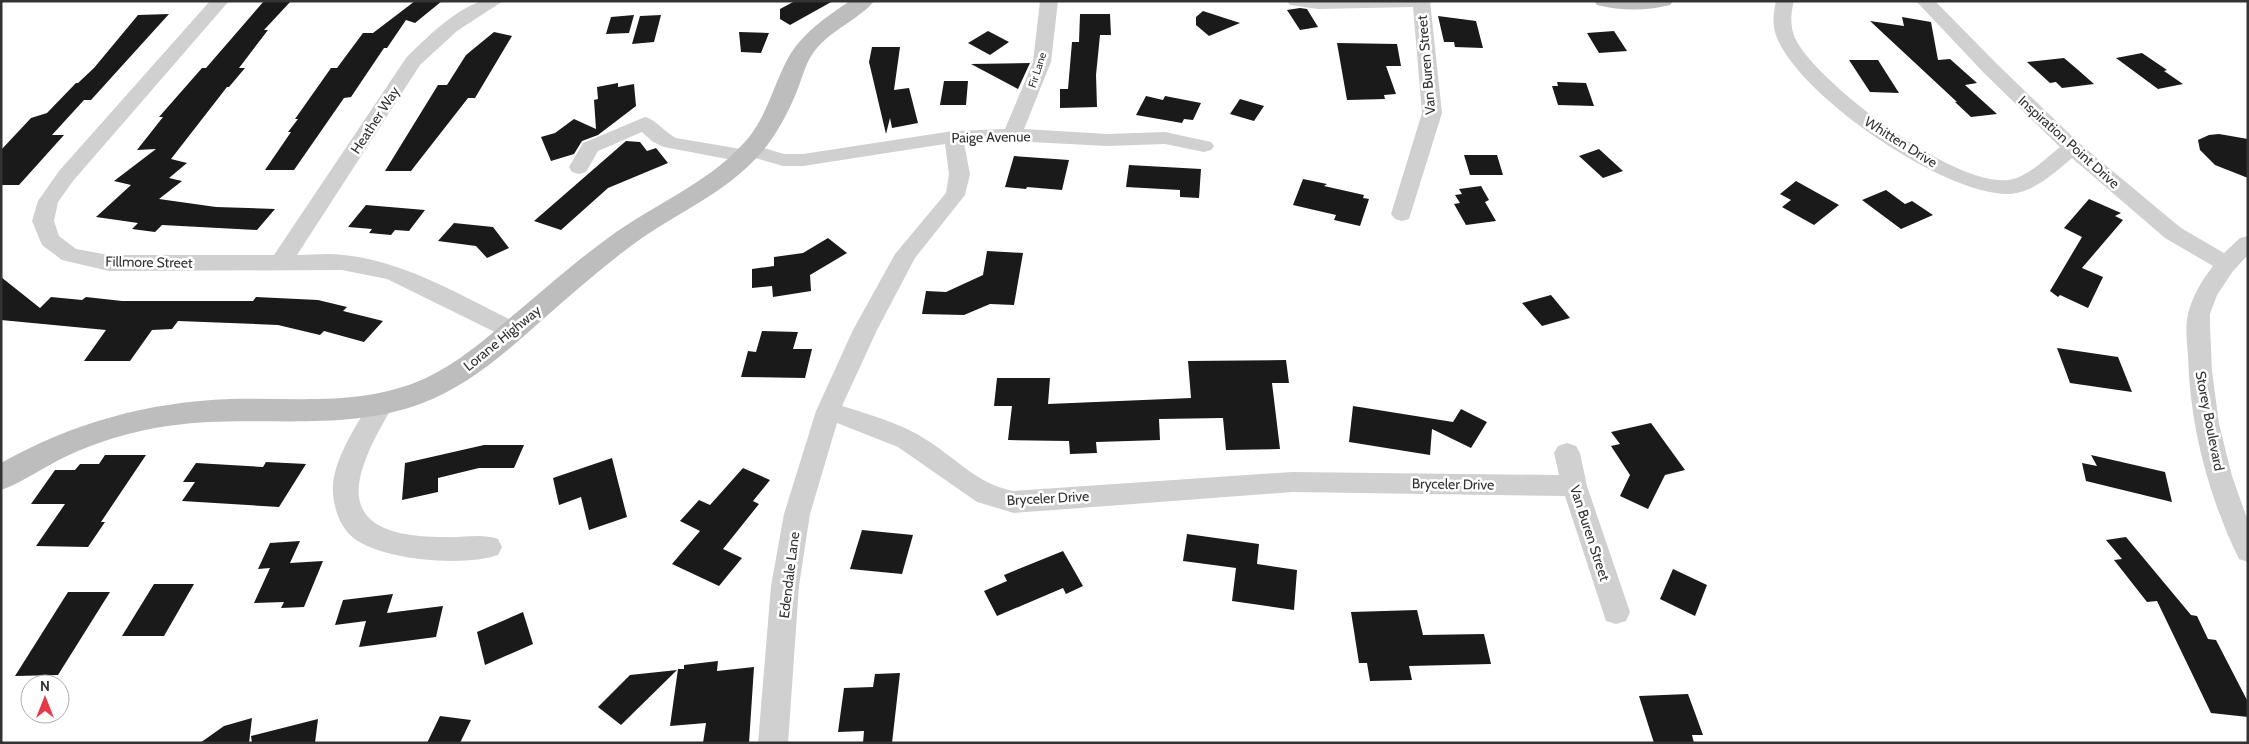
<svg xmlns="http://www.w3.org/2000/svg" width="2249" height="744" font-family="Cabin,sans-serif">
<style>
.building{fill:#1a1a1a}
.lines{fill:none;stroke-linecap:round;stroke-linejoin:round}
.street{fill:#d0d0d0;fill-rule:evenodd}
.secondary{fill:#bdbdbd;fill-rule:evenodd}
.labels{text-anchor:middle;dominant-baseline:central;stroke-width:5;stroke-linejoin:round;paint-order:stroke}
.far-street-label{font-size:11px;fill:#333;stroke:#fff}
.street-label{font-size:14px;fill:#333;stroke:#fff}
</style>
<rect width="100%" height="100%" fill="#fff"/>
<g class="building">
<polygon points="264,1 291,1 264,30 268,30 239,68 245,68 229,87 227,87 171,159 187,163 169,178 182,181 159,199 216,207 275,209 257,230 162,225 155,232 132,229 138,223 96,217 131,185 114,181 156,149 137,150 163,117 159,117 202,68 206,68"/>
<polygon points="415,1 442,1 415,23 406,20 387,48 384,48 351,97 344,98 294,170 265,170 291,132 288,132 298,119 295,119 331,68 337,68 363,33 373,33"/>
<polygon points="795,1 833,1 790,25 780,19 780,9"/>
<polygon points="1300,8 1307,9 1318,27 1300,30 1287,10"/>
<polygon points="1203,11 1240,23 1209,36 1196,25 1196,17"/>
<polygon points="169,14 91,100 84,100 52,135 64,135 19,185 1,185 1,150 31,118 47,113 76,83 78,83 94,68 138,15"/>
<polygon points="1080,14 1110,14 1111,35 1100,35 1096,75 1097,107 1060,108 1060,89 1068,89 1072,42 1079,42"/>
<polygon points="634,15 629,33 606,34 611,17"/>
<polygon points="661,15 654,42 632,44 640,16"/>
<polygon points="1438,16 1476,21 1483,48 1455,47 1454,42 1444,42"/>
<polygon points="1902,17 1931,22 1938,60 1950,59 1977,83 1965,85 1997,114 1971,117 1955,102 1957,102 1870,21 1904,26"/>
<polygon points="988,31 1009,42 990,55 968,43"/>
<polygon points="1614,31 1627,51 1599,53 1587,33"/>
<polygon points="494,32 512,36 475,98 468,98 411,171 385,171 438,85 447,85 466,55"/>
<polygon points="739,32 769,33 761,53 741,52"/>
<polygon points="1337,43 1397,44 1401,66 1386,66 1396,94 1384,95 1385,99 1347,100"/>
<polygon points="872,47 900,47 894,90 909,88 918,123 892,128 890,118 886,134 869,62"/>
<polygon points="2142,53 2167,70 2164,71 2183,84 2158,89 2116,58"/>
<polygon points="2064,58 2077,69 2094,84 2062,88 2056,82 2050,83 2027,62"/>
<polygon points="1849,60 1878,60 1899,93 1870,92"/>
<polygon points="1030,63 1018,89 971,64"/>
<polygon points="944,81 968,81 966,105 940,105"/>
<polygon points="1557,82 1586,83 1594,106 1558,105 1552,86 1558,86"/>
<polygon points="618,83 618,87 634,84 636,106 598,135 582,141 574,154 551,161 541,137 555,133 574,119 596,129 594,100 598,99 597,87"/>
<polygon points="1146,96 1163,100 1165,96 1201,103 1193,120 1184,119 1182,123 1136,115"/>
<polygon points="1240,99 1264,106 1254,121 1230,114"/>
<polygon points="2219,134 2248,139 2248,178 2215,165 2200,150 2198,140 2209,135"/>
<polygon points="626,141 640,142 647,151 656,148 668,163 608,188 561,230 534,221"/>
<polygon points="1599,149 1623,171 1603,178 1579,156"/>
<polygon points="1464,155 1497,155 1503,175 1470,175"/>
<polygon points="1014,156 1069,160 1062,190 1027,187 1026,189 1005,187"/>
<polygon points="1129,165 1201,169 1199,198 1180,197 1180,190 1126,187"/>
<polygon points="1303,179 1327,184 1324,186 1364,195 1363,198 1369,199 1360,226 1334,220 1336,215 1293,205"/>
<polygon points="1796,181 1839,205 1814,225 1782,207 1791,200 1780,194"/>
<polygon points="1481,186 1489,200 1485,202 1496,221 1466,225 1454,204 1460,203 1455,195 1462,194 1459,189"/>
<polygon points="1886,190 1905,204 1912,201 1933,215 1901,229 1862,200"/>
<polygon points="2089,199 2121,213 2115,216 2123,220 2082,268 2103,277 2088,308 2060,295 2058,297 2050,291 2082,237 2064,228"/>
<polygon points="366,205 425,210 409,231 395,230 391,235 369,233 372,229 348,227"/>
<polygon points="454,223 493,227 509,248 487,258 476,246 438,241"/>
<polygon points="828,238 847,253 810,275 811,291 773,297 772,286 752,288 752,269 774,266 774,257 803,253"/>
<polygon points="987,251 1023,253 1014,305 990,304 964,315 922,314 926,291 946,292 983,275"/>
<polygon points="1,277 40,308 51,297 82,300 86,297 122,301 253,301 256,297 318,300 347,307 343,311 383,321 364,342 324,331 320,335 278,325 178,321 172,329 152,330 130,361 84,361 106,330 1,320"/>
<polygon points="1551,295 1570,318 1542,326 1522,303"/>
<polygon points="762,331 798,332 793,349 812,349 805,378 741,377 748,351 756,352"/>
<polygon points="2057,348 2118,357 2132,392 2070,383"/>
<polygon points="1286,360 1289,383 1272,383 1280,449 1226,450 1223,418 1159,419 1160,440 1096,442 1097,453 1070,454 1069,441 1008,440 1012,406 994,406 997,378 1050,378 1048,404 1191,398 1188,361"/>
<polygon points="1353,406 1453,422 1461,409 1487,422 1471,448 1432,429 1430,455 1349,442"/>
<polygon points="1651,423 1685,470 1665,475 1648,509 1620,496 1630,475 1611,446 1620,444 1611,432"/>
<polygon points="484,445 524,445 514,468 479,468 438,478 438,492 402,500 405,463"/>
<polygon points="105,455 146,455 101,522 105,522 88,547 36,546 65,504 31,504 55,470 75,470 80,464 99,464"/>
<polygon points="2091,455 2165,472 2172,502 2086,481 2082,463 2097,466"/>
<polygon points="612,458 627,517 589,530 581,497 559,505 553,478"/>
<polygon points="266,462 306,464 279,507 182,501 195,482 183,482 196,463 263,467"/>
<polygon points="743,468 770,480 753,501 759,504 723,549 742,558 719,586 672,564 700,531 680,521 699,500 710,505"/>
<polygon points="862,530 913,535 902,574 850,569"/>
<polygon points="1187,534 1259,544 1257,564 1297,570 1294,610 1232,601 1236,568 1183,561"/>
<polygon points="2126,537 2191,615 2197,616 2208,639 2216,640 2248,702 2248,717 2211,713 2157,601 2147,602 2114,560 2122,559 2106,540"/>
<polygon points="300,541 290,563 323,561 304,607 281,608 284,602 254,603 270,568 258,569 270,543"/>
<polygon points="1063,551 1083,586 1066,594 1063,588 997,616 984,591 1007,581 1004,575"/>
<polygon points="1673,569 1707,585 1695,616 1660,599"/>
<polygon points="154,584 194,584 164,636 122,636"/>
<polygon points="68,592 110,592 58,675 15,676"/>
<polygon points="393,594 387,613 443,606 436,637 359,647 366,621 335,625 343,600"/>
<polygon points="1417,610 1423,635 1484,634 1491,664 1409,666 1412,680 1370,681 1367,663 1359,663 1351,612"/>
<polygon points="523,612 533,644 485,665 477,632"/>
<polygon points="718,661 717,671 754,667 749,743 703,743 706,723 670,726 678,669 684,669 684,665"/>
<polygon points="677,670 621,725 598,707 630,675"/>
<polygon points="900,673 892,743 863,743 864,731 838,732 844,688 873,687 875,674"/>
<polygon points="1688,694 1703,735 1692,735 1694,743 1654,743 1639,696"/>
<polygon points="440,716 471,720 460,743 427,743"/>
<polygon points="252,718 249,743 200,743 224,726"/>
<polygon points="318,719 315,743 252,743 251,736"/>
</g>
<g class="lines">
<g class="street">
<path d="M210,1H229L73,181L58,202L54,221L59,236L76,249L109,255H274L406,58C425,39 453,11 479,2C485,0 495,1 503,1L457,31L420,65L297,255C312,255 328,253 343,255C406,261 465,298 521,325L525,331L521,337L513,339L505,337L387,279L342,270L109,271L62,260L42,245L32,221L38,201L59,171Z"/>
<path d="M1040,1H1058L1051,62L1024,129L1107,134L1165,132L1211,142L1214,146L1211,150L1204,152L1165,144L1107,146L1012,141L964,143L970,174L965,195L915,258L877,330L842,406C871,415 900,423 925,439C955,457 978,485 1014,491L1292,472L1559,475L1554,453L1558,446L1567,443L1576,446L1580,453L1587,486L1630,612L1626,621L1616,624L1606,621L1565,496L1292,492L1014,513L977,502L898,447L837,423L810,514L799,586L788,743H758L771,586L784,514L816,411L853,330L895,254L946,193L949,174L945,144L803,166H783L752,157L750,161L743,162L664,147L653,142L642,132L598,151L586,172L579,174L572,172L569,167L583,143L645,117C657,120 664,132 676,138L741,149L743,146L750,144L784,154H803L953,131L1005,129L1033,62Z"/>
<polygon points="1287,1 1430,1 1442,113 1409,219 1402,221 1395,219 1391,214 1422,113 1413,7 1318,9 1290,5"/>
<path d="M1776,1H1794C1790,15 1790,30 1797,42C1824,88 1955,187 2009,180C2028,177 2046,158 2060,147L1984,73L1916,1H1935L1998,65L2079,143L2181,228L2224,253L2240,238L2248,236V255L2233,271L2217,295L2210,314V326L2212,371L2219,424L2232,476L2248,521V562L2239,559C2208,495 2190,427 2188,356C2187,342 2185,327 2188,314C2192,297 2202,280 2213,266L2165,238L2072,158C2054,173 2032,194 2007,194C1943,194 1801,97 1777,38C1772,26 1773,14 1776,1Z"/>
<path d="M381,396L390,398L393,405C383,424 371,443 364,464C341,528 396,537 445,537C463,538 482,533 498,539L502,547L498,555C465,567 375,561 349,534C337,521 332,501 333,484C336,454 358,424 372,398Z"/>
</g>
<g class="secondary">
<path d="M850,1H874C862,17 832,30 817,48C806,60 803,76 797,91C788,113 776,136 760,154C726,193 676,213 635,243C602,267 572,294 541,321C504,354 467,387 420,404C338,434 252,413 168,426C133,431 99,441 67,456C45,466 24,482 1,490V463C72,423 148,402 230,399C297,397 363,407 426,378C460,362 489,336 517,312C547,287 576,261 608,238C651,206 705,185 742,145C766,120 772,89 787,60C801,34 826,17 850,1Z"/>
<path d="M1594,1H1673L1670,5C1645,11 1622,11 1597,5Z"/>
</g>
</g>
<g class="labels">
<g class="far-street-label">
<text transform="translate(1037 70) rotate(-72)">Fir Lane</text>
</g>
<g class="street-label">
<text transform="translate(1426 65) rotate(-95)">Van Buren Street</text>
<text transform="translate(375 120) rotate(-57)">Heather Way</text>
<text transform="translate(991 137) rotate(-1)">Paige Avenue</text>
<text transform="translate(1901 142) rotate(32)">Whitten Drive</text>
<text transform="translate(2069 142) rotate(42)">Inspiration Point Drive</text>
<text transform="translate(149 262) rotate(1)">Fillmore Street</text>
<text transform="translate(502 338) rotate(-39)">Lorane Highway</text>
<text transform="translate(2210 421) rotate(79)">Storey Boulevard</text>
<text transform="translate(1453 484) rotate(1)">Bryceler Drive</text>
<text transform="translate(1048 498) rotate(-3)">Bryceler Drive</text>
<text transform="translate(1590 533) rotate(72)">Van Buren Street</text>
<text transform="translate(789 575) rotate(-83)">Edendale Lane</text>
</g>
</g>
<rect width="2249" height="744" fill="none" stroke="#333333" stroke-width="5"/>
<g transform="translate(45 699)"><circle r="24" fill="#ffffff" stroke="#adadad"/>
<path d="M0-4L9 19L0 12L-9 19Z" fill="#e63946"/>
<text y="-8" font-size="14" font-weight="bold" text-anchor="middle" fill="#333333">N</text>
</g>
</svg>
